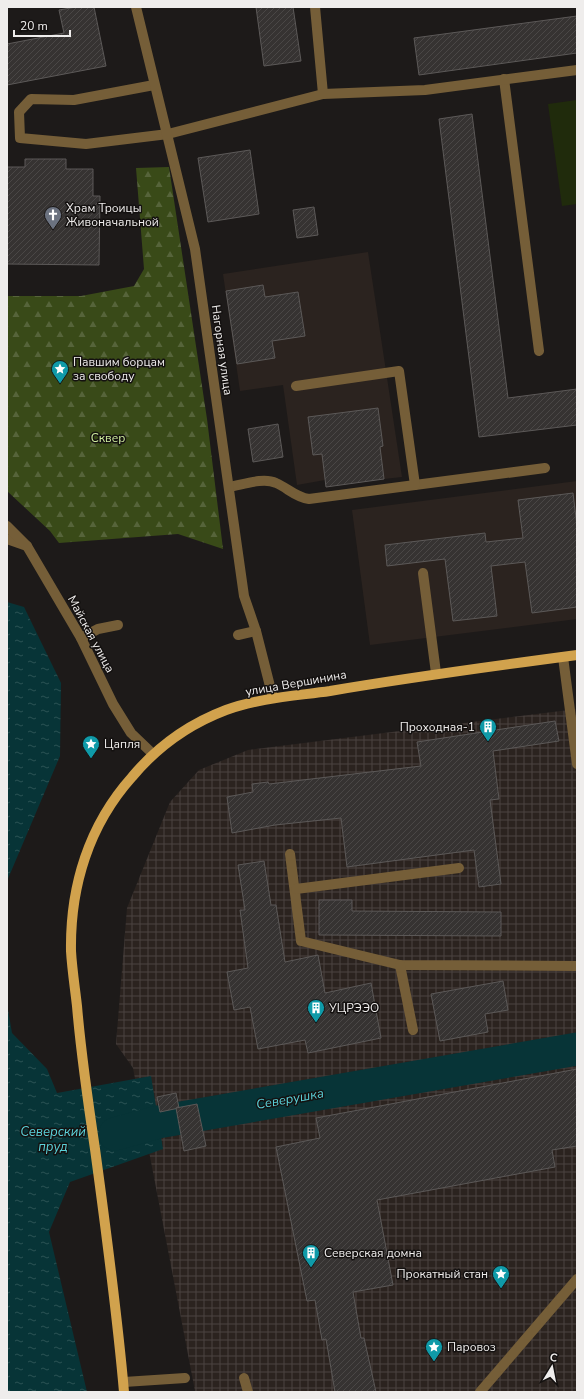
<svg xmlns="http://www.w3.org/2000/svg" width="584" height="1399" font-family="'Nunito Sans',sans-serif">
<style>
.built{fill:#2b231f}
.industrial{fill:url(#industrial-grid)}
.forest{fill:url(#forest-firs)}
.pitch{fill:#202b0c}
.water{fill:url(#water-ripples)}
.lines{fill:none;stroke-linecap:round;stroke-linejoin:round}
.river{stroke:#073437;stroke-width:33}
.building{fill:url(#building-hatch);stroke:#5c5958}
.service{stroke:#755e38;stroke-width:10}
.minor{stroke:#755e38;stroke-width:10}
.tertiary{stroke:#755e38;stroke-width:10}
.primary{stroke:#d1a24d;stroke-width:10}
.labels{text-anchor:middle;dominant-baseline:central;stroke-width:3;stroke-linejoin:round;paint-order:stroke}
.poi-label{font-size:12px;fill:#efedec;stroke:#141110;text-anchor:start}
.street-label{font-size:12px;fill:#efedec;stroke:#141110}
.park-label{font-size:12px;fill:#cfed9e;stroke:#141110}
.water-label{font-size:13px;font-style:italic;fill:#5bd2da;stroke:#141110}
</style>
<defs>
<pattern id="industrial-grid" width="8" height="8" patternUnits="userSpaceOnUse"><rect width="8" height="8" fill="#2b231f"/><path d="M0 4h8M4 0v8" fill="none" stroke="#4a4340"/></pattern>
<pattern id="forest-firs" width="22" height="20" patternUnits="userSpaceOnUse"><rect width="22" height="20" fill="#394a18"/><path d="M5 1l3.5 6h-7zM16 11l3.5 6h-7z" fill="#56643a"/></pattern>
<pattern id="water-ripples" width="26" height="14" patternUnits="userSpaceOnUse"><rect width="26" height="14" fill="#073437"/><path d="M2 4q2-2 4 0t4 0M15 11q2-2 4 0t4 0" fill="none" stroke="#2b5254"/></pattern>
<pattern id="building-hatch" width="6" height="6" patternUnits="userSpaceOnUse"><rect width="6" height="6" fill="#363332"/><path d="M-1 1l2-2M0 6l6-6M5 7l2-2" fill="none" stroke="#4a4746"/></pattern>
</defs>
<rect width="100%" height="100%" fill="#1d1a19"/>
<g class="built">
<polygon points="368,252 402,477 384,479 382,465 324,473 325,480 297,485 283,385 240,391 223,274"/>
<polygon points="577,481 577,619 370,645 352,510"/>
</g>
<polygon class="industrial" points="577,709 577,1392 192,1392 195,1391 133,1068 116,1044 127,908 170,802 199,770 248,750"/>
<polygon class="forest" points="169,167 207,419 223,549 178,534 59,543 50,531 7,491 7,296 81,296 134,286 144,269 136,168"/>
<polygon class="pitch" points="577,100 577,204 562,206 548,104"/>
<g class="water">
<polygon points="7,602 24,607 61,683 60,756 7,881"/>
<polygon points="7,1004 12,1033 47,1069 57,1093 151,1076 163,1149 70,1182 49,1232 87,1392 7,1392"/>
</g>
<g class="lines">
<polyline class="river" points="115,1134 158,1122 577,1049"/>
</g>
<g class="building">
<polygon points="76,7 94,7 106,66 7,85 7,44 64,33 59,10"/>
<polygon points="256,7 293,7 301,61 264,66"/>
<polygon points="577,16 577,53 419,75 414,38"/>
<polygon points="472,114 508,398 577,389 577,425 479,437 439,119"/>
<polygon points="250,150 259,214 208,222 198,158"/>
<polygon points="25,159 66,159 66,169 93,169 93,196 100,196 99,265 7,264 7,167 25,167"/>
<polygon points="314,207 318,235 297,238 293,210"/>
<polygon points="263,285 265,297 298,292 305,336 272,341 275,358 237,364 226,291"/>
<polygon points="378,408 383,446 380,447 384,479 326,487 322,454 313,455 308,417"/>
<polygon points="278,424 283,457 253,462 248,429"/>
<polygon points="573,493 577,526 577,607 532,613 525,562 491,566 497,616 453,621 445,559 387,566 385,545 485,533 486,542 523,538 518,500"/>
<polygon points="555,721 559,741 493,751 499,799 490,800 501,884 479,887 474,850 347,867 341,818 275,825 232,833 227,797 253,792 252,784 268,782 269,784 421,766 417,742"/>
<polygon points="264,861 271,905 276,905 285,962 318,955 325,993 371,983 381,1038 308,1053 305,1040 258,1049 250,1007 234,1010 227,972 248,968 240,910 245,910 238,865"/>
<polygon points="319,900 352,900 352,911 501,912 501,936 319,935"/>
<polygon points="503,981 508,1010 485,1014 488,1032 440,1041 431,994"/>
<polygon points="577,1069 577,1146 552,1150 555,1167 377,1200 393,1285 353,1292 361,1338 364,1338 376,1392 335,1392 326,1339 322,1340 315,1300 307,1301 276,1147 320,1138 316,1118"/>
<polygon points="176,1093 179,1108 160,1112 157,1097"/>
<polygon points="197,1104 206,1146 184,1151 176,1108"/>
</g>
<g class="lines">
<g class="service">
<polyline points="315,7 323,94"/>
<polyline points="504,79 539,351"/>
<polyline points="154,85 74,100 31,99 19,112 20,138 86,144 168,134 323,94 425,90 577,70"/>
<polyline points="415,485 545,468"/>
<path d="M229,487C242,485 263,477 276,483C288,488 295,497 309,499L415,485L399,371L296,386"/>
<polyline points="423,573 436,673"/>
<polyline points="238,635 256,631"/>
<polyline points="81,638 98,629 118,625"/>
<polyline points="563,657 577,764"/>
<polyline points="290,854 301,941 400,965 577,966"/>
<polyline points="296,889 459,868"/>
<polyline points="400,965 413,1030"/>
<polyline points="244,1378 248,1392"/>
<polyline points="124,1382 185,1378"/>
</g>
<g class="minor">
<polyline points="136,7 195,249 244,596 256,631 273,698"/>
<polyline points="7,539 27,546"/>
<polyline points="480,1392 577,1279"/>
</g>
<polyline class="tertiary" points="7,526 27,546 81,638 113,704 131,733 153,754"/>
<path class="primary" d="M124,1392C117,1311 106,1230 95,1149C88,1102 81,1054 77,1006C75,988 72,969 71,951C70,886 89,825 132,777C157,747 189,724 226,710C259,698 295,696 330,691C412,677 494,666 577,655"/>
</g>
<defs>
<symbol id="church-pin" viewBox="-11 -11 22 30"><path d="M0 17L-7.5 6A9.5 9.5 0 1 1 7.5 6Z" fill="#6b7280" stroke="#141110"/><path d="M-1.2-6h2.4v3.5h3.3v2.4h-3.3V6h-2.4V-.1h-3.3v-2.4h3.3Z" fill="#fff"/></symbol>
<symbol id="sight-pin" viewBox="-11 -11 22 30"><path d="M0 17L-7.5 6A9.5 9.5 0 1 1 7.5 6Z" fill="#0f9aa8" stroke="#141110"/><path d="M0-6L1.8-2.2L6-1.7L2.9 1.2L3.7 5.4L0 3.3L-3.7 5.4L-2.9 1.2L-6-1.7L-1.8-2.2Z" fill="#fff"/></symbol>
<symbol id="building-pin" viewBox="-11 -11 22 30"><path d="M0 17L-7.5 6A9.5 9.5 0 1 1 7.5 6Z" fill="#0f9aa8" stroke="#141110"/><path d="M-4-6H4V6H1V3H-1V6H-4ZM-2.5-4.3h1.7v1.8h-1.7ZM.8-4.3h1.7v1.8H.8ZM-2.5-1h1.7V.8h-1.7ZM.8-1h1.7V.8H.8Z" fill="#fff"/></symbol>
</defs>
<g fill-rule="evenodd">
<use href="#church-pin" x="43" y="205" width="20" height="27"/>
<use href="#sight-pin" x="50" y="359" width="20" height="27"/>
<use href="#building-pin" x="478" y="717" width="20" height="27"/>
<use href="#sight-pin" x="81" y="734" width="20" height="27"/>
<use href="#building-pin" x="306" y="998" width="20" height="27"/>
<use href="#building-pin" x="301" y="1243" width="20" height="27"/>
<use href="#sight-pin" x="491" y="1264" width="20" height="27"/>
<use href="#sight-pin" x="424" y="1337" width="20" height="27"/>
</g>
<g class="labels">
<g class="poi-label">
<text x="66" y="208">Храм Троицы<tspan x="66" dy="14">Живоначальной</tspan></text>
<text x="73" y="362">Павшим борцам<tspan x="73" dy="14">за свободу</tspan></text>
<text x="475" y="727" text-anchor="end">Проходная-1</text>
<text x="104" y="744">Цапля</text>
<text x="329" y="1008">УЦРЭЭО</text>
<text x="324" y="1253">Северская домна</text>
<text x="488" y="1274" text-anchor="end">Прокатный стан</text>
<text x="447" y="1347">Паровоз</text>
</g>
<g class="street-label">
<text transform="translate(222 350) rotate(82)">Нагорная улица</text>
<text transform="translate(91 634) rotate(62)">Майская улица</text>
<text transform="translate(296 683) rotate(-10)">улица Вершинина</text>
</g>
<g class="park-label">
<text x="108" y="438">Сквер</text>
</g>
<g class="water-label">
<text transform="translate(290 1099) rotate(-10)">Северушка</text>
<text x="53" y="1132">Северский<tspan x="53" dy="15">пруд</tspan></text>
</g>
</g>
<rect width="584" height="1399" fill="none" stroke="#efedec" stroke-width="16"/>
<g transform="translate(552 1367) rotate(10)" stroke="#141110" stroke-width="3" paint-order="stroke">
<path d="M0-3L7 15L0 10L-7 15Z" fill="#efedec"/>
<text y="-6" font-size="11" font-weight="bold" text-anchor="middle" fill="#efedec">С</text>
</g>
<path d="M14 30v6h56v-6" fill="none" stroke="#efedec" stroke-width="2"/>
<text x="20" y="30" font-size="12" fill="#efedec" stroke="#141110" stroke-width="3" paint-order="stroke">20 m</text>
</svg>
